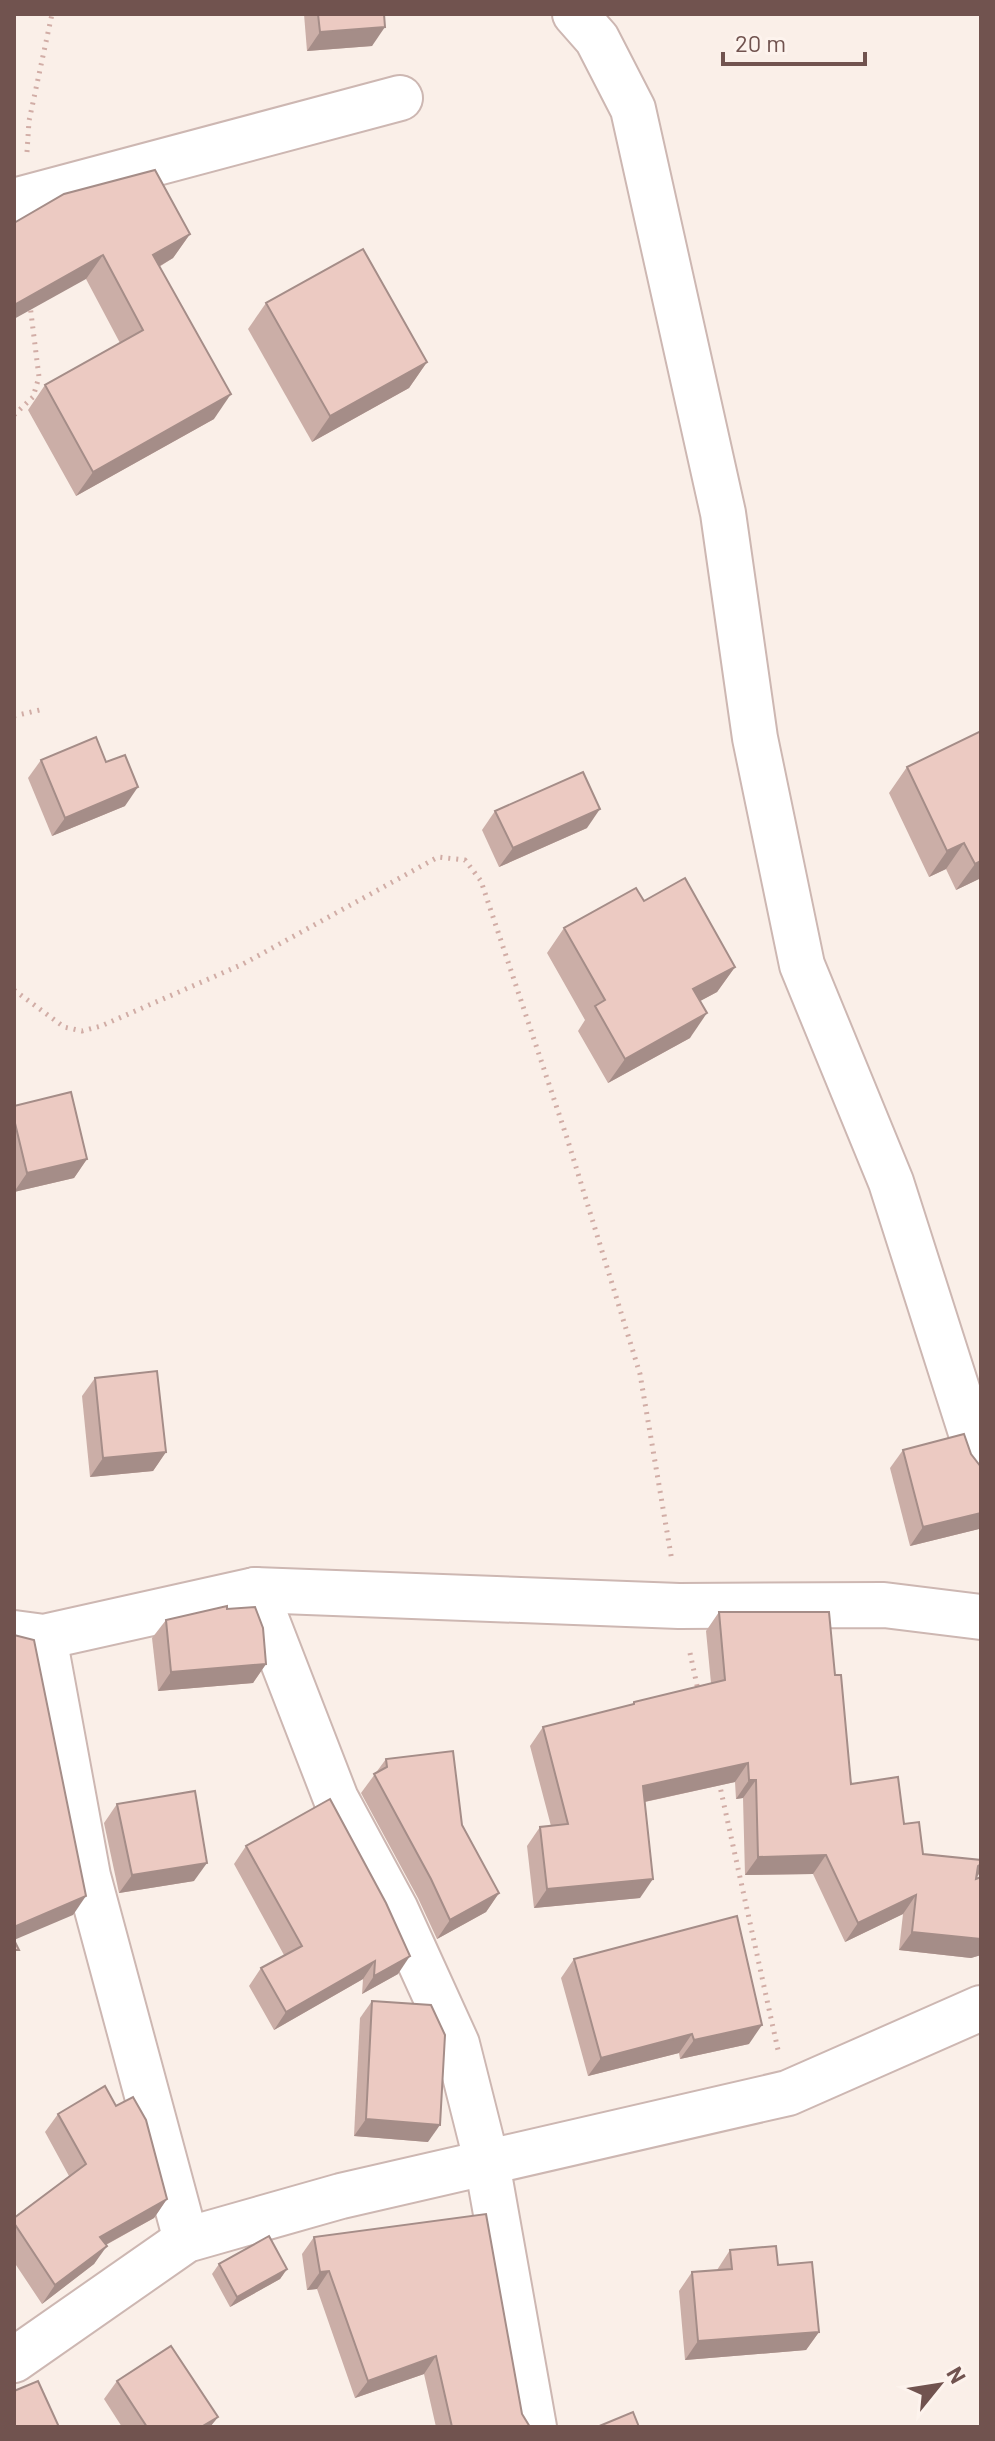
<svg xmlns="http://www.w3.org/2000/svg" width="995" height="2441" font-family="Barlow,sans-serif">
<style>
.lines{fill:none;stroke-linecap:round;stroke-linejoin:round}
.minor-casing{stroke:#cdb7b2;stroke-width:48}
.path{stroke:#d1ada6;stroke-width:5;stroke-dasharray:2 6;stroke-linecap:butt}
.minor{stroke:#fff;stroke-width:44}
.wall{fill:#cbaea7}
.shaded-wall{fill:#a58d88}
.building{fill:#eccac2;stroke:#a58d88;stroke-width:2}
</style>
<rect width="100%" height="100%" fill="#faefe8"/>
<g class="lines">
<defs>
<g id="minor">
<polyline points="575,14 597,39 633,109 723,513 755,738 802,965 891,1182 981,1464"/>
<polyline points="14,201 400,98"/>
<polyline points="255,1590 336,1799 396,1910 457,2044 487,2163 534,2427"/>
<polyline points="14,1633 44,1637 255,1590 679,1606 884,1605 981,1617"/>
<polyline points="44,1637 88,1876 186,2240"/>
<polyline points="14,2360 186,2240 341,2196 788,2093 981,2008"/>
</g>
</defs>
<use href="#minor" class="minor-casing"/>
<g class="path">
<polyline points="27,152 29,121 52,14"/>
<polyline points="14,415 33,397 39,377 30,305"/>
<polyline points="14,716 44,709"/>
<polyline points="14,990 64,1027 82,1031 101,1026 243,964 438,857 465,860 481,881 567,1138 640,1374 672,1561"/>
<polyline points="690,1653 698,1690"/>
<polyline points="719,1782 778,2050"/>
</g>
<use href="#minor" class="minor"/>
</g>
<g class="wall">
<polygon points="304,14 384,14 372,46 307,51"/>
<polygon points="14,223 190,234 173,258 159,267 214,419 76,496 28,410 45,385 120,343 86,279"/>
<polygon points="266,303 427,362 409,388 312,442 248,329"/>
<polygon points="981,731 981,878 956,890 946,869 929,877 889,793 907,767"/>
<polygon points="41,760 125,806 52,836 28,778"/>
<polygon points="495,811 587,828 499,867 482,830"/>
<polygon points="644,901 735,967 717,992 700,1001 690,1038 608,1083 578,1031 585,1020 547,953 564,928"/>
<polygon points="14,1106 87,1159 74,1178 14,1192"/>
<polygon points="95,1378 166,1452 153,1471 90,1477 82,1396"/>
<polygon points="903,1450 979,1529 910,1546 890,1468"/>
<polygon points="227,1609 266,1664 253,1683 158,1691 152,1638 166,1620"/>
<polygon points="719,1612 835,1675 851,1784 904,1824 923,1854 981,1860 981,1871 976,1879 981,1877 981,1955 971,1958 899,1950 903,1914 845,1942 813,1874 745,1875 743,1798 736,1799 735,1782 645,1802 640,1898 534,1908 527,1846 540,1827 551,1826 530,1746 543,1727 632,1705 634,1702 711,1683 706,1631"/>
<polygon points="386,1759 462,1825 499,1893 486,1912 437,1939 418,1898 361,1793"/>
<polygon points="117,1804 194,1881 119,1893 104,1823"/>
<polygon points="246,1846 398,1974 362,1994 363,1979 274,2030 249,1986 261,1968 284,1955 234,1864"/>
<polygon points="574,1959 749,2044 680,2059 679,2053 588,2076 561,1978"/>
<polygon points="372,2001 428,2142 354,2136 360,2018"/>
<polygon points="58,2114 167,2199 154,2218 106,2245 94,2264 42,2304 14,2262 14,2223 69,2176 45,2132"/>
<polygon points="314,2237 522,2414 530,2427 436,2427 424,2374 355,2398 317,2289 307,2290 302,2254"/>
<polygon points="730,2250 778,2265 819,2332 806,2350 685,2360 679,2291 692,2272 717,2270"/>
<polygon points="219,2264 287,2269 280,2279 230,2307 212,2274"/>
<polygon points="117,2381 218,2417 210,2427 122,2427 104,2399"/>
</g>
<g class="shaded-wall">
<polygon points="385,27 372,46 307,51 320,32"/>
<polygon points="190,234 173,258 136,280 153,255"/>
<polygon points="103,255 86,279 14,319 14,305"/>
<polygon points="427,362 409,388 312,442 330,416"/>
<polygon points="231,394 214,419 76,496 93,472"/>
<polygon points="138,787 125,806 52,836 65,818"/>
<polygon points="600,809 587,828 499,867 513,848"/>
<polygon points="964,843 946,869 929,877 947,851"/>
<polygon points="981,861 981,878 956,890 975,864"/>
<polygon points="735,967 717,992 676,1014 693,989"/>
<polygon points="707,1013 690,1038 608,1083 625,1059"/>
<polygon points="87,1159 74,1178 14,1192 27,1173"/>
<polygon points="166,1452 153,1471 90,1477 103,1458"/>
<polygon points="981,1513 981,1525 979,1529 910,1546 923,1527"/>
<polygon points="266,1664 253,1683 158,1691 171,1672"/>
<polygon points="748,1763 735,1782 630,1805 643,1786"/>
<polygon points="749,1780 756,1780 743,1798 736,1799"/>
<polygon points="826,1855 813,1874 745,1875 758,1857"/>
<polygon points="207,1863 194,1881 119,1893 132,1875"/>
<polygon points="981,1864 981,1871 975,1879 978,1866"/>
<polygon points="653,1879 640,1898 534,1908 547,1889"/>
<polygon points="499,1893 486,1912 437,1939 450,1920"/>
<polygon points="916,1895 903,1914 845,1942 858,1923"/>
<polygon points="86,1896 73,1915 14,1940 14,1927"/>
<polygon points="912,1932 981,1939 981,1955 971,1958 899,1950"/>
<polygon points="410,1956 398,1974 362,1994 374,1976"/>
<polygon points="375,1961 363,1979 274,2030 286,2012"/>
<polygon points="762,2025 749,2044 680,2059 694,2040"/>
<polygon points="692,2034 679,2053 588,2076 601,2058"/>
<polygon points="366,2119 440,2125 428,2142 354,2136"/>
<polygon points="167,2199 154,2218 87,2255 100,2237"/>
<polygon points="107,2246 94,2264 42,2304 55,2285"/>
<polygon points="287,2269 280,2279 230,2307 237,2297"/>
<polygon points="329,2271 317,2289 307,2290 320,2272"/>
<polygon points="819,2332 806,2350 685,2360 698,2341"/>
<polygon points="436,2356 424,2374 355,2398 368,2381"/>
<polygon points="218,2417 210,2427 201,2427"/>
</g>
<g class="building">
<polygon points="318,14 384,14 385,27 320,32"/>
<polygon points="155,170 190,234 153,255 231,394 93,472 45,385 143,330 103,255 14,305 14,223 64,194"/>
<polygon points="363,249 427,362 330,416 266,303"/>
<polygon points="981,731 981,861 975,864 964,843 947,851 907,767"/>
<polygon points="96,737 106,762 125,755 138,787 65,818 41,760"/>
<polygon points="583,772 600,809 513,848 495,811"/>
<polygon points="685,878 735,967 693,989 707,1013 625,1059 595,1006 605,1000 564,928 636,888 644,901"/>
<polygon points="71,1092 87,1159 27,1173 14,1119 14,1106"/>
<polygon points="157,1371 166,1452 103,1458 95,1378"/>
<polygon points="964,1434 971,1454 981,1467 981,1513 923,1527 903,1450"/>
<polygon points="227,1606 227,1609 255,1607 263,1628 266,1664 171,1672 166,1620"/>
<polygon points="719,1612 829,1612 835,1675 841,1675 851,1784 898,1777 904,1824 919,1822 923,1854 981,1860 981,1864 978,1866 976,1879 981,1877 981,1939 912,1932 916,1895 858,1923 826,1855 758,1857 756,1780 749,1780 748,1763 643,1786 653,1879 547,1889 540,1827 568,1824 543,1727 634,1704 634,1702 725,1680"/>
<polygon points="14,1635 34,1640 86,1896 14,1927"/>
<polygon points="453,1751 462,1825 499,1893 450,1920 431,1879 374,1774 387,1767 386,1759"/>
<polygon points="195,1791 207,1863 132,1875 117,1804"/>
<polygon points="330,1799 386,1903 410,1956 374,1976 375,1961 286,2012 261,1968 302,1946 246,1846"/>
<polygon points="737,1916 762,2025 694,2040 692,2034 601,2058 574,1959"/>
<polygon points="14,1940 19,1950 14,1950"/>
<polygon points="372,2001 431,2005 445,2035 440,2125 366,2119"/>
<polygon points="105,2086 116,2106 133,2097 146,2120 167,2199 100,2237 107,2246 55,2285 14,2223 14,2218 86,2164 58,2114"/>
<polygon points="486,2214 522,2414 530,2427 452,2427 436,2356 368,2381 329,2271 320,2272 314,2237"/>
<polygon points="269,2236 287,2269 237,2297 219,2264"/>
<polygon points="776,2246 778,2265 812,2262 819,2332 698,2341 692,2272 732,2269 730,2250"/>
<polygon points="171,2346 218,2417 201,2427 147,2427 117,2381"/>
<polygon points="38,2381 59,2427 14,2427 14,2391"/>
<polygon points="633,2412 639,2427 597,2427"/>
</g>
<rect width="995" height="2441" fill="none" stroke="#71534f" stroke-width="32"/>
<g transform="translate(939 2385) rotate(60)" stroke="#fdf3ed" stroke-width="6" paint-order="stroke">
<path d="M0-6L14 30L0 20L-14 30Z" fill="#71534f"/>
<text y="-12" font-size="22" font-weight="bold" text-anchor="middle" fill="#71534f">N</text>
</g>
<path d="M723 52v12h142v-12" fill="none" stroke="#71534f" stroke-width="4"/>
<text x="735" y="52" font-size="24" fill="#71534f" stroke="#fdf3ed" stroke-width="6" paint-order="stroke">20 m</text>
</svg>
